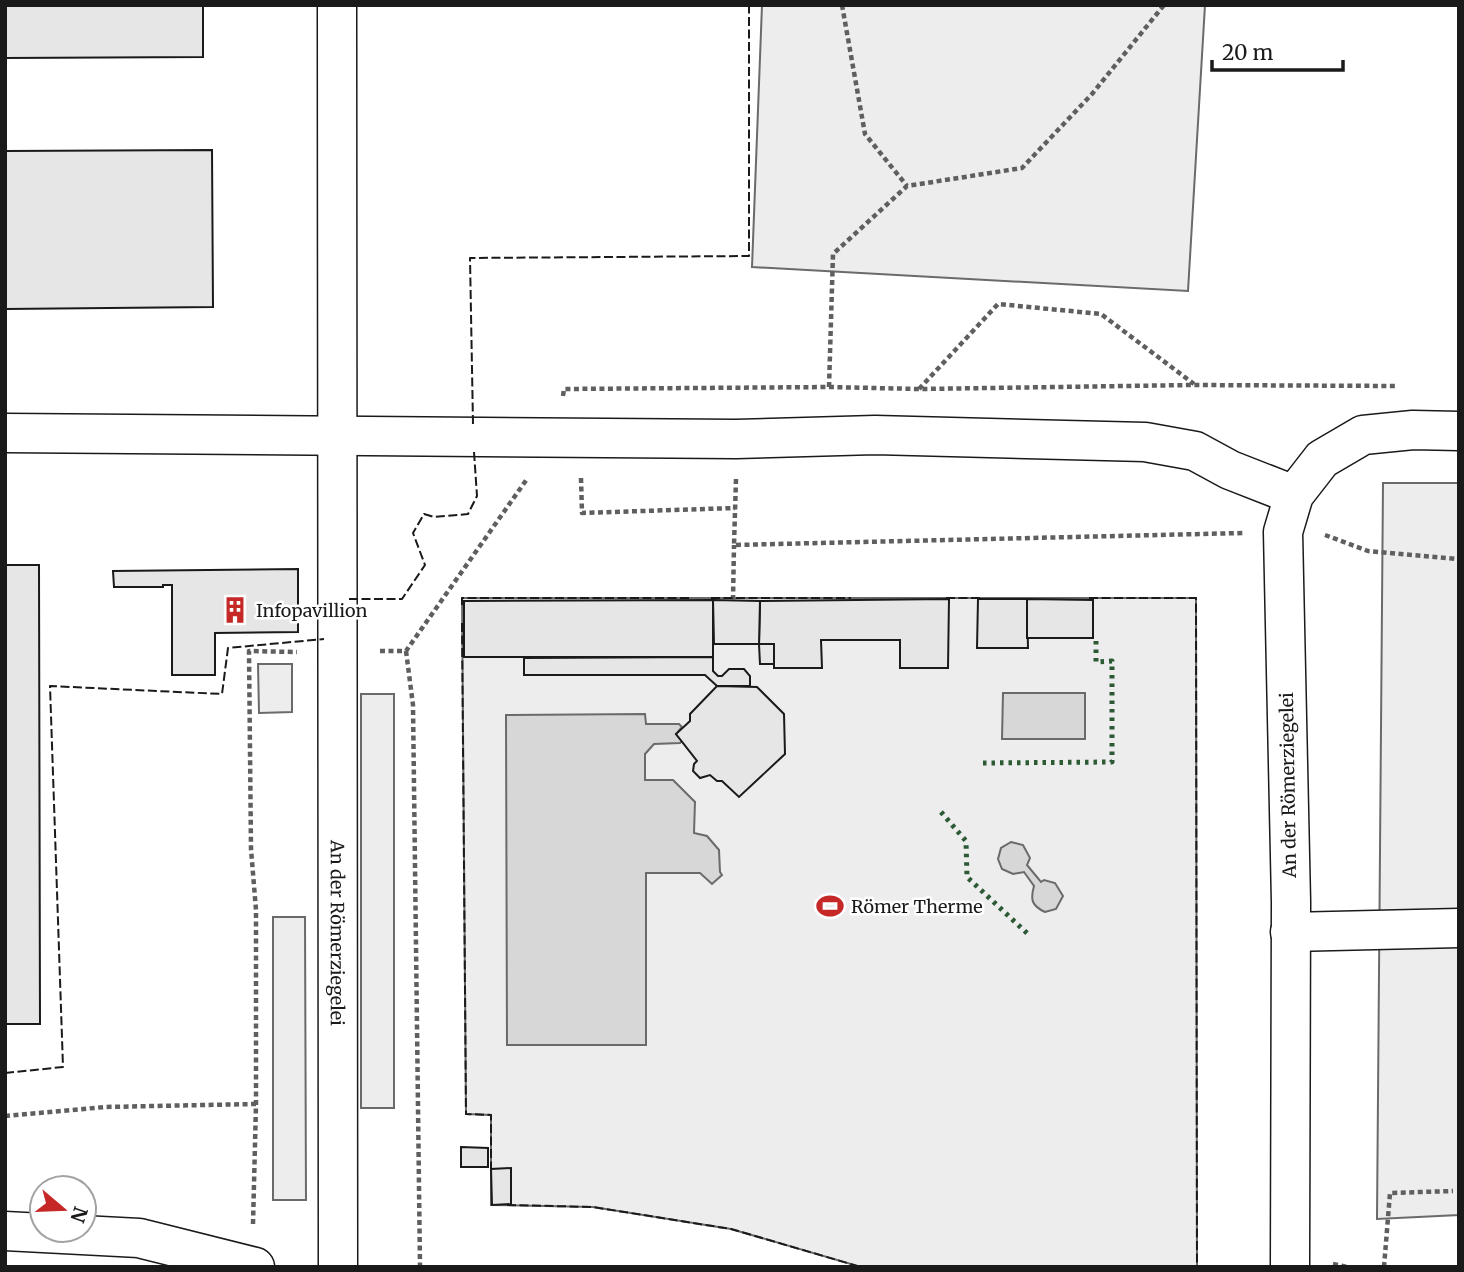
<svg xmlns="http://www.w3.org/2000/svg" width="1464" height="1272" font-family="Merriweather,serif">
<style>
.built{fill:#ededed;stroke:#6a6a6a;stroke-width:2}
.water{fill:#d7d7d7;stroke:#6a6a6a;stroke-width:2}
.building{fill:#e6e6e6;stroke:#1a1a1a;stroke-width:2}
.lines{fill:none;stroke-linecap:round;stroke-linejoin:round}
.minor-casing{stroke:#1a1a1a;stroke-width:41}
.path{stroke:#5f5f5f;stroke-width:4.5;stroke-dasharray:5 3.5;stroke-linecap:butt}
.minor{stroke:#fff;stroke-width:38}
.hedge{stroke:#2b5a34;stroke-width:5;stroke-dasharray:3.5 5;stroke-linecap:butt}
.fence{stroke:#1a1a1a;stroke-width:2;stroke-dasharray:9 3.5;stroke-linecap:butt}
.labels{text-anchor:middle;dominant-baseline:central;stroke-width:5;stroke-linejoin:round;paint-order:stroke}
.poi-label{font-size:18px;fill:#1a1a1a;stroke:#fff;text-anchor:start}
.street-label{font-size:18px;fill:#1a1a1a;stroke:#fff}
</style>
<rect width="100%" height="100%" fill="#fff"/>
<g class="built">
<polygon points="762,5 1205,5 1188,291 752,267"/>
<polygon points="1383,483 1459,483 1459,1215 1377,1219"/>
<polygon points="462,598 1196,598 1197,1267 861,1267 731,1229 593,1207 491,1205 491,1115 466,1114"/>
<polygon points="258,664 292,664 292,712 259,713"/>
<rect x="361" y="694" width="33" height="414"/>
<polygon points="273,917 305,917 306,1200 273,1200"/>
</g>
<g class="water">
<polygon points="1003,693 1085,693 1085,739 1002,739"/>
<polygon points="645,714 646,724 679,724 682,727 676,734 682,741 680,743 654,744 645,754 645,780 673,780 695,802 694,833 707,836 719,850 720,872 722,875 712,884 700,873 646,873 646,1045 507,1045 506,715"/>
<path d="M1011,842L1023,845L1030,858L1027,865L1041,882L1044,880L1055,883L1063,896L1056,909L1045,912C1032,906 1030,900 1034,886L1024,872L1013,874L1002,869L998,859L1001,848Z"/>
</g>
<g class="building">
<polygon points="5,5 203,5 203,57 5,58"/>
<polygon points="212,150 213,307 5,309 5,151"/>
<polygon points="5,565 39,565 40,1024 5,1024"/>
<polygon points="298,569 298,632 215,633 215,675 172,675 172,585 163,585 163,587 114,587 113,571"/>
<polygon points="949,599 948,668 900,668 900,640 821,640 822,668 774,668 774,644 759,644 760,601"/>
<polygon points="978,599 1027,599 1028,648 977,648"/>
<polygon points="1027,599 1093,600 1093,638 1027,638"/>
<polygon points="713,600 760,601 759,644 714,644"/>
<polygon points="713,600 713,657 464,657 464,601"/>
<polygon points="759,644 774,644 774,664 760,664"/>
<polygon points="713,657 713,671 718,676 722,676 729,669 744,669 750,676 750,686 717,686 705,675 524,675 524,658"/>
<polygon points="717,686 757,687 784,714 785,754 739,797 722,781 717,781 710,775 700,778 693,771 694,764 697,761 676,734 690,721 690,714"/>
<polygon points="461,1147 488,1148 488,1167 461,1167"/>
<polygon points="511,1168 511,1204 492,1205 491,1169"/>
</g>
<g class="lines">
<defs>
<g id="minor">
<path id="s1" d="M337,5L338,1267"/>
<polyline points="5,433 736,439 875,435 1145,442 1195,451 1230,470 1294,495"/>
<polyline points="1290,932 1459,928"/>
<polyline points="5,1231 139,1238 255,1267"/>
<polyline points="1290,1267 1291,902 1283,532 1294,495 1322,459 1363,435 1413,430 1459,431"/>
</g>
</defs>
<use href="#minor" class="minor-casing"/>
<g class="path">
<polyline points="842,5 865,134 907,186"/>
<polyline points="829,387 833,254 907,186 1022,168 1092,94 1164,5"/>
<polyline points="919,389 998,304 1101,314 1194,384"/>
<polyline points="563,396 564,389 829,387 919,389 1194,385 1398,386"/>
<polyline points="581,478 582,513 735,508"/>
<polyline points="736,479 734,545 1243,533"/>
<polyline points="1325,535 1368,551 1457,559"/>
<polyline points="733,600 734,545"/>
<polyline points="380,651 406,651 527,479"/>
<polyline points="406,651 413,705 420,1267"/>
<polyline points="5,1116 105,1107 256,1104"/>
<polyline points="253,1224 256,1104 256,910 251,849 249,651 297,652"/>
<polyline points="1333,1264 1348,1267"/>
<polyline points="1384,1267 1390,1193 1453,1191"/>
</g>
<use href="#minor" class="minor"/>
<g class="hedge">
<polyline points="983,763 1112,762 1112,661 1096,662 1096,641"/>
<polyline points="941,812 966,841 967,877 1030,936"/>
</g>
<g class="fence">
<polyline points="473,424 470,258 749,256 749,5"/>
<polyline points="711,598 851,598"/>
<polyline points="946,598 981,598"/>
<polyline points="1089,598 1196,598 1197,1267"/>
<polyline points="349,599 402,599 425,565 413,533 424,514 434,517 468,514 477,496 474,452"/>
<polyline points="462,605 462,598 690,598"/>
<polyline points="462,623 466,1114 491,1115 491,1172"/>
<polyline points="5,1073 63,1067 50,686 222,694 228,648 324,639"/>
<polyline points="507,1205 593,1207 731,1229 861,1267"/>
</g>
</g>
<defs>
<symbol id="building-bare" viewBox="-9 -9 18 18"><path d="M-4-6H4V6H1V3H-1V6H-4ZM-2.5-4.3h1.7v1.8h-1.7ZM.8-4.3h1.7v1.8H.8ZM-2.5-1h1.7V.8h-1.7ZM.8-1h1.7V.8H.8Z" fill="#c62828" stroke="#fff" stroke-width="2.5" paint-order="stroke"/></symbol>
<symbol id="stadium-bare" viewBox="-9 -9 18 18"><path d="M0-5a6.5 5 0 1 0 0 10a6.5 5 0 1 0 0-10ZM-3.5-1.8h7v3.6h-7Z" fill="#c62828" stroke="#fff" stroke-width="2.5" paint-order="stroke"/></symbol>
</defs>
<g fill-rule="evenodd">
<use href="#building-bare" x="216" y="591" width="38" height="38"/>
<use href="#stadium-bare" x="811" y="887" width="38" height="38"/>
</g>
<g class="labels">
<g class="poi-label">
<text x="256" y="610">Infopavillion</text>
<text x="851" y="906">Römer Therme</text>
</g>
<g class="street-label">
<text transform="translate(1288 785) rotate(-91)">An der Römerziegelei</text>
<text stroke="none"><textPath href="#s1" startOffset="928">An der Römerziegelei</textPath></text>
</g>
</g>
<rect width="1464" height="1272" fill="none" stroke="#1a1a1a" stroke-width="14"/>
<g transform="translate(63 1209) rotate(109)"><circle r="33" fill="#ffffff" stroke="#a3a3a3" stroke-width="2"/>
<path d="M0-5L12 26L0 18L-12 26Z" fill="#c62828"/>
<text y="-10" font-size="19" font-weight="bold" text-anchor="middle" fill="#1a1a1a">N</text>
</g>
<path d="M1212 60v10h131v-10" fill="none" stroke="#1a1a1a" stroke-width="3.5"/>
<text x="1222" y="60" font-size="21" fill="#1a1a1a" stroke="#ffffff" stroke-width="5" paint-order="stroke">20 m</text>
</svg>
